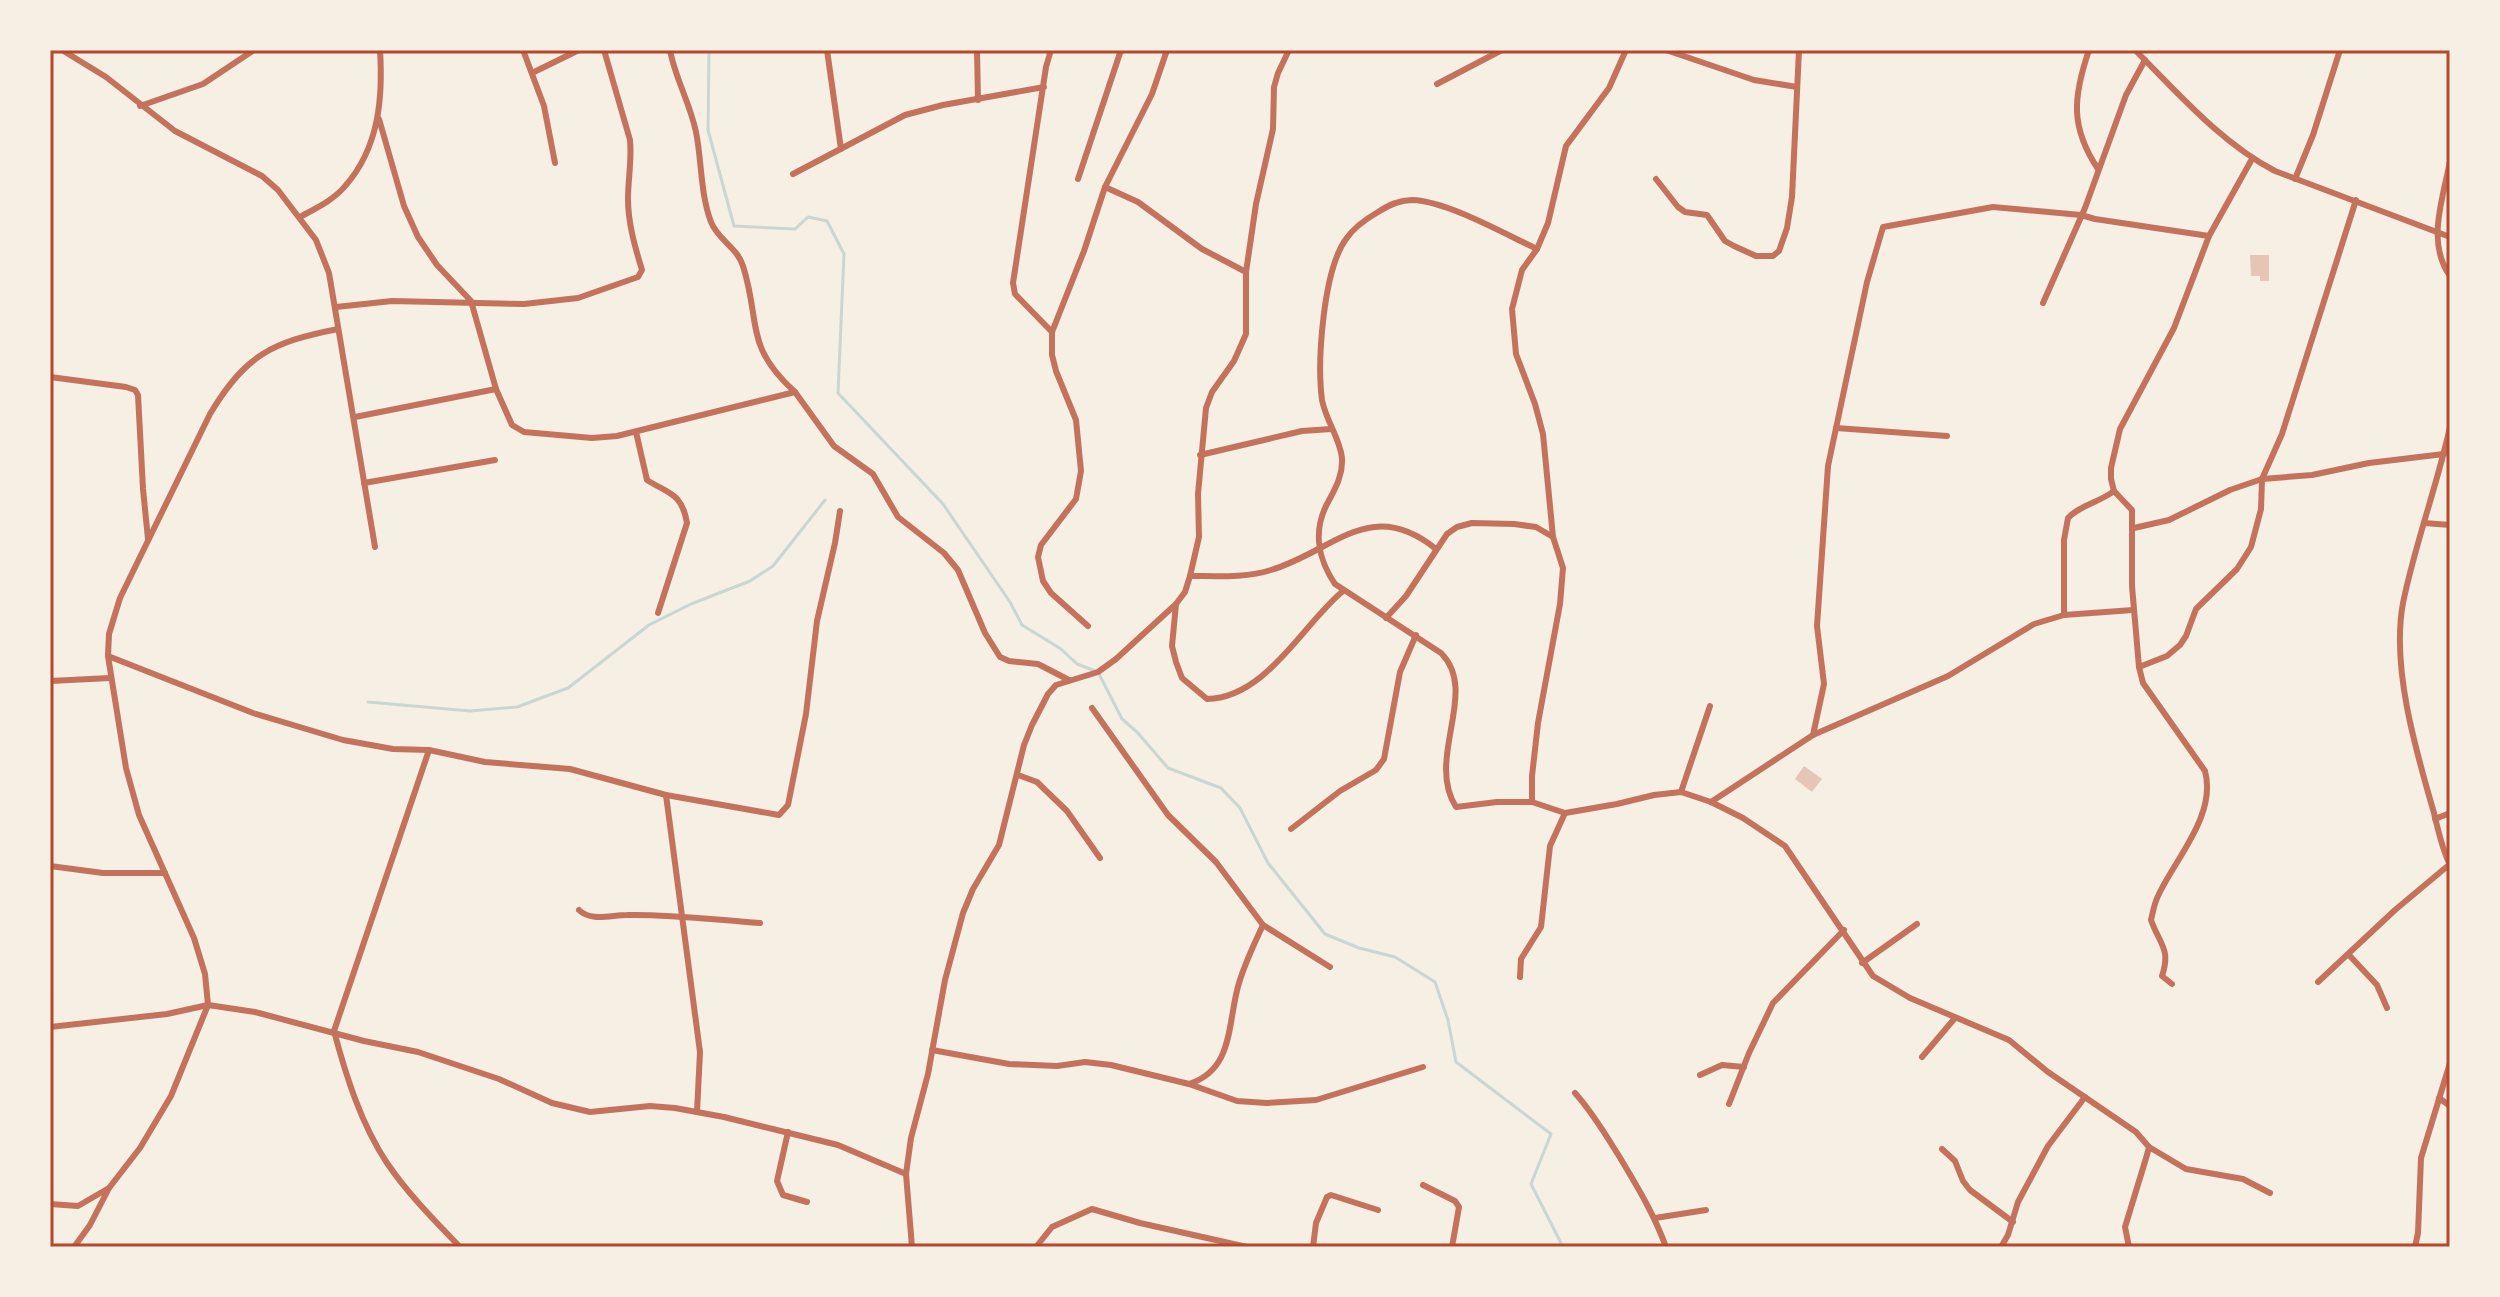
<svg xmlns="http://www.w3.org/2000/svg" width="2500" height="1297" font-family="'Asap Condensed',sans-serif">
<style>
.lines{fill:none;stroke-linecap:round;stroke-linejoin:round}
.stream{stroke:#c9d6d2;stroke-width:3}
.building{fill:#e6c5b7}
.minor{stroke:#c5725c;stroke-width:6}
.neatline{fill:none;stroke:#b5482f;stroke-width:3}
</style>
<rect width="100%" height="100%" fill="#f6efe4"/>
<g class="lines">
<g class="stream">
<polyline points="709,50 708,130 734,226 795,229 808,217 827,221 844,254 838,393 943,504 1010,602 1022,625 1061,649 1077,664 1098,672 1122,719 1137,732 1168,768 1221,788 1240,808 1268,863 1325,934 1359,948 1395,957 1435,982 1448,1020 1456,1062 1551,1134 1531,1184 1563,1247"/>
<polyline points="368,702 470,711 517,707 568,688 649,625 691,604 750,581 773,566 825,500"/>
</g>
</g>
<g class="building">
<polygon points="2250,255 2269,255 2269,281 2260,281 2260,276 2251,276"/>
<polygon points="1804,766 1822,779 1812,792 1795,779"/>
</g>
<g class="lines">
<g class="minor">
<polyline points="62,50 106,77 175,131 262,176 278,190 316,240 329,273 375,547"/>
<polyline points="523,50 544,106 555,163"/>
<path d="M670,50C675,78 690,103 696,132C702,162 700,192 711,222C718,240 737,247 743,266C761,323 744,346 795,392"/>
<polyline points="827,50 841,149"/>
<polyline points="977,50 978,100"/>
<polyline points="1051,50 1046,67 1013,283 1015,294 1052,332"/>
<polyline points="1626,50 1609,88 1566,146 1548,223 1537,249 1522,270 1512,309 1516,354 1535,404 1543,434 1553,537 1563,568 1560,604 1538,723 1532,776 1532,802 1565,813 1617,804 1654,795 1681,792 1711,802 1743,818 1785,846 1873,976 1910,998 2009,1040 2048,1072 2136,1132 2149,1147 2147,1155 2125,1227 2129,1247"/>
<polyline points="1666,50 1754,80 1797,87"/>
<path d="M2089,50C2073,97 2070,127 2098,169"/>
<path d="M2135,50C2178,93 2220,142 2275,171L2450,237"/>
<polyline points="532,73 579,50"/>
<polyline points="1437,84 1502,50"/>
<polyline points="140,106 203,84 254,50"/>
<polyline points="379,119 404,206 418,237 437,265 471,301 496,389 512,425 524,432 592,438 617,436 795,392 834,446 873,474 898,517 944,553 958,570 985,633 1000,657 1009,661 1038,664 1069,680"/>
<path d="M2450,161C2443,199 2426,242 2450,276"/>
<polyline points="793,174 905,115 943,105 1044,87"/>
<polyline points="1078,179 1121,50"/>
<polyline points="1656,179 1678,207 1685,212 1707,215 1725,241 1734,246 1756,256 1773,256 1779,251 1787,228 1792,197 1799,50"/>
<polyline points="2295,179 2313,135 2340,50"/>
<polyline points="1105,187 1138,202 1202,249 1246,272"/>
<path d="M300,217C316,208 334,200 346,185C379,147 383,98 380,50"/>
<polyline points="2043,303 2085,208 2126,95 2145,60"/>
<path d="M336,307L392,301L524,304L578,298L638,277L642,270C635,247 628,223 628,199C628,179 632,160 630,140L604,50"/>
<polyline points="50,377 126,387 135,390 138,395 143,489 148,539"/>
<polyline points="355,417 496,389"/>
<path d="M2450,427C2437,486 2415,544 2403,603C2391,667 2416,751 2434,813C2438,830 2442,849 2450,865"/>
<polyline points="1836,428 1947,436"/>
<path d="M636,432L647,480C669,494 682,493 687,523L658,613"/>
<polyline points="1200,455 1302,431 1331,429"/>
<polyline points="364,483 495,460"/>
<polyline points="2424,523 2450,525"/>
<polyline points="2134,528 2169,520 2230,490 2262,479 2312,475 2369,463 2444,454"/>
<path d="M1190,576C1216,576 1247,578 1271,570C1334,551 1370,496 1436,549"/>
<path d="M1176,604L1172,646L1176,662L1182,678L1207,699C1266,698 1302,625 1343,591"/>
<path d="M2064,615V540L2068,518C2080,505 2100,502 2114,491"/>
<polyline points="1386,618 1406,596 1447,534 1457,527 1472,523 1514,524 1536,527 1553,537"/>
<polyline points="1088,626 1051,593 1043,581 1038,557 1041,545 1076,499 1081,471 1076,420 1056,371 1052,355 1052,332 1084,251 1105,187 1152,94 1167,50"/>
<polyline points="108,656 253,713 343,740 393,749 429,750 485,762 570,769 666,795 779,815 788,805 806,714 817,621 835,543 840,511"/>
<polyline points="2139,667 2167,656 2180,645 2186,636 2196,609 2237,569 2251,547 2261,509 2262,479 2282,434 2356,200"/>
<polyline points="50,681 110,678"/>
<polyline points="1092,708 1168,815 1216,862 1263,925 1330,967"/>
<polyline points="1813,735 1824,684 1817,626 1828,466 1867,282 1883,227 1993,207 2081,215 2095,219 2209,236"/>
<path d="M429,750L334,1031C346,1076 361,1124 387,1163C408,1194 434,1220 460,1247"/>
<polyline points="1018,775 1037,782 1067,811 1100,858"/>
<polyline points="1681,792 1710,706"/>
<polyline points="666,795 700,1052 697,1112"/>
<path d="M1532,802H1497L1456,807C1425,758 1480,692 1441,653L1335,584C1318,559 1313,531 1327,504C1335,489 1343,476 1342,458C1340,438 1326,421 1322,400C1317,362 1323,271 1346,239C1354,227 1366,219 1378,212C1389,205 1399,200 1412,200C1447,201 1505,234 1537,249"/>
<polyline points="1711,802 1813,735 1948,676 2034,624 2064,615 2133,610"/>
<polyline points="2435,819 2450,813"/>
<polyline points="1291,829 1340,791 1376,770 1384,759 1400,672 1416,635"/>
<polyline points="50,866 103,873 165,873"/>
<path d="M579,910C591,922 611,915 627,915C671,914 716,920 760,923"/>
<polyline points="2349,955 2377,985 2387,1008"/>
<polyline points="1862,963 1917,924"/>
<polyline points="1520,977 1521,959 1541,927 1550,846 1565,813"/>
<polyline points="2318,982 2395,910 2450,864"/>
<path d="M2172,984L2162,976C2171,949 2160,945 2151,920C2153,912 2154,904 2158,896C2175,859 2217,815 2205,771L2143,683L2139,667L2132,586V510L2114,491L2111,479V468L2120,429L2174,328L2209,236L2252,159"/>
<polyline points="50,1027 167,1014 208,1005 255,1012 364,1041 418,1052 499,1079 552,1103 590,1112 650,1106 675,1108 724,1117 838,1145 906,1174"/>
<polyline points="932,1050 1009,1064 1057,1066 1085,1062 1111,1065 1189,1084 1237,1101 1267,1103 1316,1100 1423,1067"/>
<polyline points="1922,1057 1955,1018"/>
<polyline points="1700,1075 1722,1065 1744,1067"/>
<path d="M1189,1084C1235,1069 1227,1022 1239,983C1245,963 1254,944 1263,925"/>
<path d="M1575,1093C1593,1113 1605,1134 1619,1156C1637,1186 1654,1214 1666,1247"/>
<polyline points="2439,1098 2450,1106"/>
<polyline points="1729,1104 1749,1053 1773,1003 1844,930"/>
<polyline points="788,1132 777,1181 783,1195 807,1202"/>
<polyline points="2149,1147 2186,1169 2243,1179 2270,1193"/>
<polyline points="1942,1149 1955,1161 1963,1181 1970,1190 2013,1222"/>
<polyline points="1423,1185 1455,1201 1459,1207 1452,1247"/>
<polyline points="50,1204 78,1206 109,1188"/>
<polyline points="1655,1218 1706,1210"/>
<path d="M74,1247L90,1225L109,1188L140,1148L171,1096L208,1005L205,974L194,938L139,815L126,768L108,656L109,634L120,598L210,414C245,355 272,342 338,329"/>
<polyline points="912,1247 906,1174 911,1138 928,1074 945,980 963,913 973,889 999,845 1024,745 1032,725 1048,694 1056,685 1098,672 1116,659 1176,604 1185,592 1190,576 1199,537 1198,494 1206,408 1212,392 1234,361 1246,334 1246,272 1256,204 1273,129 1274,87 1278,73 1289,50"/>
<polyline points="1036,1247 1052,1227 1092,1209 1140,1223 1247,1247"/>
<polyline points="1313,1247 1316,1223 1327,1197 1331,1195 1378,1210"/>
<polyline points="2001,1247 2008,1235 2018,1202 2048,1146 2085,1097"/>
<polyline points="2415,1247 2418,1233 2421,1158 2450,1063"/>
</g>
</g>
<rect width="2500" height="1297" fill="none" stroke="#f6efe4" stroke-width="104"/>
<rect x="52" y="52" width="2396" height="1193" class="neatline"/>
</svg>
